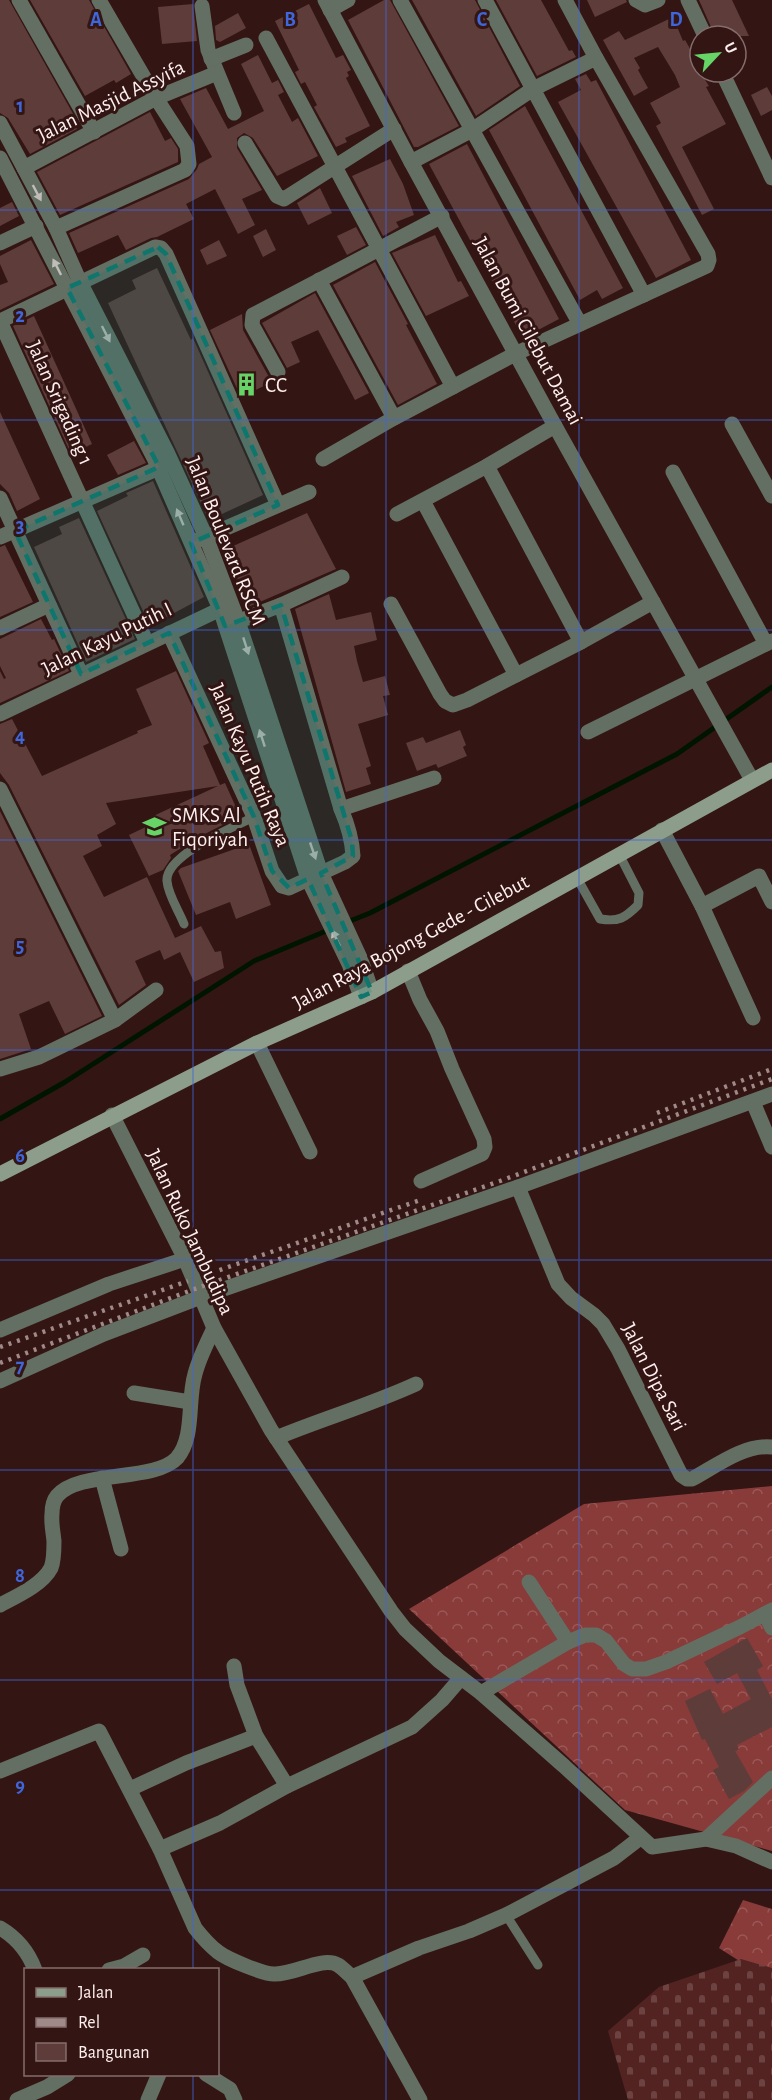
<svg xmlns="http://www.w3.org/2000/svg" width="772" height="2100" font-family="'Alegreya Sans',sans-serif">
<style>
.forest{fill:url(#forest-crowns)}
.cemetery{fill:url(#cemetery-stones)}
.lines{fill:none;stroke-linecap:round;stroke-linejoin:round}
.stream{stroke:#001500;stroke-width:5}
.building{fill:#5e3c3a}
.service{stroke:#646f64;stroke-width:9}
.minor{stroke:#646f64;stroke-width:15}
.secondary{stroke:#8c9d8b;stroke-width:15}
.rail{stroke:#9f8a89;stroke-width:4.5;stroke-dasharray:3 6;stroke-linecap:butt}
.oneway{fill:#c0bcb7}
.marked{fill:#0f766e;fill-opacity:0.2;stroke:#0f766e;stroke-width:4.5;stroke-dasharray:12 8;stroke-linejoin:round}
.grid{fill:none;stroke:#3f66db;stroke-width:1.5;stroke-opacity:0.55}
.labels{text-anchor:middle;dominant-baseline:central;stroke-width:6;stroke-linejoin:round;paint-order:stroke}
.street-label{font-size:21px;fill:#fef0ef;stroke:#331514}
.poi-label{font-size:21px;fill:#fef0ef;stroke:#331514;text-anchor:start}
.grid-label{font-size:20px;text-anchor:middle;font-weight:bold;fill:#3f66db;stroke:#331514;stroke-width:6;stroke-linejoin:round;paint-order:stroke}
</style>
<defs>
<pattern id="forest-crowns" width="20" height="18" patternUnits="userSpaceOnUse" patternTransform="scale(1.5)"><rect width="20" height="18" fill="#883b39"/><path d="M2 6a3 3 0 1 1 6 0M12 15a3 3 0 1 1 6 0" fill="none" stroke="#9a5856"/></pattern>
<pattern id="cemetery-stones" width="16" height="16" patternUnits="userSpaceOnUse" patternTransform="scale(1.5)"><rect width="16" height="16" fill="#532322"/><path d="M2 7V4a2 2 0 0 1 4 0v3zM10 15v-3a2 2 0 0 1 4 0v3z" fill="#6d4342"/></pattern>
</defs>
<rect width="100%" height="100%" fill="#331514"/>
<g class="forest">
<polygon points="772,1486 772,1851 625,1810 409,1609 584,1504"/>
<polygon points="743,1900 772,1909 772,1982 719,1948"/>
</g>
<polygon class="cemetery" points="741,1959 772,1968 772,2100 628,2100 608,2031 659,1987"/>
<g class="lines">
<g class="stream">
<polyline points="345,923 370,913 677,754 772,687"/>
<polyline points="0,1119 65,1082 254,961 331,929"/>
</g>
</g>
<g class="building">
<polygon points="0,0 9,0 76,119 73,120 77,129 30,154 8,118 0,113"/>
<polygon points="30,0 89,0 131,74 116,83 114,80 85,96"/>
<polygon points="384,0 390,0 459,126 418,147 414,147 348,20"/>
<polygon points="412,0 475,0 520,86 476,116"/>
<polygon points="496,0 541,0 569,51 572,50 576,57 537,76"/>
<polygon points="587,0 626,0 627,2 595,17"/>
<polygon points="699,0 732,0 749,36 715,36"/>
<polygon points="193,4 197,41 162,44 158,7"/>
<polygon points="309,4 336,58 343,55 351,70 347,72 349,76 346,78 370,126 345,138 347,142 336,147 314,107 317,105 305,82 301,84 295,72 299,70 275,21"/>
<polygon points="238,13 246,28 220,42 216,40 215,26"/>
<polygon points="673,17 683,41 685,40 696,59 700,72 709,86 706,87 726,124 682,147 714,209 702,215 656,126 661,123 650,103 680,87 675,75 658,47 634,58 640,68 638,70 648,88 634,96 603,40 619,31 625,40"/>
<polygon points="258,55 272,83 278,80 284,92 278,95 292,122 298,118 318,156 277,176 253,138 244,133 237,138 237,148 262,190 242,199 255,225 238,234 215,189 186,204 194,219 157,237 151,238 126,250 118,235 78,253 69,233 189,179 197,169 199,164 212,157 180,99 206,88 228,129 264,111 241,64"/>
<polygon points="586,74 591,82 596,80 691,260 656,278 558,102 581,90 575,79"/>
<polygon points="767,87 772,96 772,110 761,116 751,95"/>
<polygon points="525,106 623,288 602,299 597,290 580,300 489,130"/>
<polygon points="150,112 165,141 171,138 178,149 178,162 60,215 37,172"/>
<polygon points="467,144 559,319 523,338 429,164"/>
<polygon points="390,159 403,184 414,215 396,222 399,227 383,236 352,176"/>
<polygon points="320,188 332,213 308,225 297,203"/>
<polygon points="12,202 19,216 0,226 0,208"/>
<polygon points="356,227 366,245 347,255 337,236"/>
<polygon points="266,229 276,250 263,257 253,236"/>
<polygon points="435,235 458,282 461,281 469,296 426,316 392,253"/>
<polygon points="31,240 54,284 0,310 0,285 8,282 0,264 0,256"/>
<polygon points="219,240 227,256 207,265 200,250"/>
<polygon points="375,262 408,324 406,325 437,384 398,405 333,285"/>
<polygon points="157,268 191,340 193,338 263,495 209,520 108,303 136,289 132,280"/>
<polygon points="315,293 369,393 355,400 318,330 291,342 300,362 287,368 262,323"/>
<polygon points="242,314 243,330 269,377 265,379 268,384 241,397 210,330"/>
<polygon points="34,316 92,444 71,454 13,326"/>
<polygon points="0,412 40,499 17,511 9,493 0,484"/>
<polygon points="134,441 146,463 118,475 107,455"/>
<polygon points="153,481 204,597 150,626 97,511 128,496 126,493"/>
<polygon points="307,513 336,569 248,607 235,578 233,579 231,574 222,551"/>
<polygon points="79,518 135,639 86,662 34,547 62,534 59,527"/>
<polygon points="5,545 33,602 0,617 0,547"/>
<polygon points="329,594 336,620 371,612 377,640 354,646 357,661 363,682 385,676 390,695 383,696 388,715 358,724 371,766 366,768 371,784 346,792 295,609"/>
<polygon points="41,619 52,640 54,639 69,671 0,703 0,671 4,679 6,678 0,666 0,639"/>
<polygon points="176,671 209,743 203,746 220,785 225,783 240,816 199,837 170,855 171,858 163,870 149,876 129,835 152,824 149,818 218,786 106,803 116,824 97,835 102,846 83,856 104,897 147,877 175,938 201,926 215,952 221,951 224,968 194,982 180,952 164,960 160,950 135,961 146,985 119,1005 9,785 0,773 0,724 12,719 42,776 138,733 137,731 152,725 136,689"/>
<polygon points="460,730 466,745 463,747 467,756 438,768 436,764 417,771 406,743 423,737 426,743"/>
<polygon points="0,811 102,1016 65,1034 49,1001 19,1014 31,1049 0,1059"/>
<polygon points="249,844 271,905 236,919 230,902 196,915 178,871 181,868"/>
<polygon points="747,1638 763,1666 757,1670 772,1699 772,1727 737,1745 739,1750 735,1751 753,1782 744,1791 729,1799 713,1770 719,1767 705,1739 702,1740 685,1701 710,1689 723,1714 751,1699 737,1673 717,1684 704,1662"/>
</g>
<g class="lines">
<g class="service">
<path d="M577,878L600,919C619,922 625,918 638,905L639,893L619,854"/>
<path d="M184,924C179,911 168,895 167,881C165,855 234,827 254,817"/>
<polyline points="506,1915 538,1965"/>
</g>
<g class="minor">
<polyline points="19,0 94,132"/>
<polyline points="325,0 411,162 555,426 752,780"/>
<polyline points="400,0 580,324"/>
<polyline points="485,0 644,295"/>
<polyline points="636,0 645,5 658,0"/>
<polyline points="688,0 705,36"/>
<polyline points="202,6 208,50 234,113"/>
<polyline points="330,10 348,0"/>
<polyline points="266,38 453,387"/>
<polyline points="211,59 246,45"/>
<polyline points="722,72 772,178"/>
<polyline points="0,123 56,228 80,282 167,452 206,537 238,621 321,873 361,960 372,992"/>
<polyline points="245,143 277,196 284,199 394,129"/>
<polyline points="0,158 154,458 220,609 308,879 349,964 361,997"/>
<polyline points="411,162 472,130 533,89 596,58"/>
<polyline points="24,168 156,98 217,73"/>
<polyline points="56,228 185,170 189,164 187,146 156,98 99,0"/>
<polyline points="0,243 36,226"/>
<polyline points="319,280 394,418"/>
<polyline points="0,321 155,247 161,248 166,254 278,505"/>
<polyline points="0,321 147,643"/>
<polyline points="278,372 252,325 253,315 442,216"/>
<polyline points="732,424 772,496"/>
<polyline points="323,459 394,418 517,353 707,266 709,260 708,254 596,58 565,0"/>
<polyline points="487,466 581,642"/>
<polyline points="673,472 766,644"/>
<polyline points="0,498 81,674"/>
<polyline points="423,501 516,675"/>
<polyline points="397,514 487,466 555,426"/>
<polyline points="0,537 168,464"/>
<polyline points="196,541 309,492"/>
<polyline points="391,604 440,694 445,701 453,705 467,700 581,642 653,602"/>
<polyline points="229,625 281,605 342,577"/>
<polyline points="0,628 49,605"/>
<path d="M169,633L254,817L272,871L282,886L289,888L345,862L353,856C352,838 348,825 341,809L281,605"/>
<polyline points="0,714 229,605"/>
<polyline points="588,732 772,641"/>
<polyline points="0,789 115,1020 39,1057 0,1069"/>
<polyline points="341,809 434,778"/>
<polyline points="662,830 702,906 753,1018"/>
<polyline points="702,906 759,876 772,902"/>
<polyline points="408,971 420,1000 437,1031 452,1069 484,1139 485,1147 482,1154 421,1181"/>
<polyline points="115,1020 156,990"/>
<polyline points="257,1043 310,1152"/>
<polyline points="753,1102 772,1147"/>
<polyline points="112,1115 185,1259 214,1328 271,1430 391,1611 405,1629 439,1661 481,1693 564,1766 652,1847 706,1839 736,1846 772,1862"/>
<path d="M518,1187L558,1284L571,1298L594,1315L603,1324L618,1349L681,1475L687,1479H692C716,1466 744,1444 772,1447"/>
<polyline points="0,1330 109,1284 185,1259"/>
<polyline points="0,1381 104,1334 201,1297 518,1187 772,1094"/>
<polyline points="134,1393 190,1402"/>
<path d="M276,1438C322,1419 370,1405 416,1384"/>
<polyline points="102,1478 121,1549"/>
<polyline points="529,1582 568,1642"/>
<path d="M0,1605C17,1596 42,1585 51,1568C54,1561 54,1548 54,1541C53,1531 51,1523 52,1514C52,1508 53,1501 57,1496C78,1470 155,1482 177,1458C195,1437 187,1400 195,1374C199,1358 207,1343 214,1328"/>
<polyline points="765,1614 772,1628"/>
<polyline points="234,1666 237,1685 256,1736 287,1786"/>
<polyline points="481,1693 568,1642 585,1635 596,1635 606,1641 624,1664 632,1669 646,1669 666,1662 740,1627 772,1610"/>
<path d="M0,1771L99,1731L160,1849L195,1928C202,1937 209,1945 218,1952C227,1959 263,1974 274,1974C294,1975 322,1956 338,1965C343,1968 348,1974 352,1977L420,2100"/>
<polyline points="130,1789 186,1763 256,1736"/>
<polyline points="706,1839 772,1778"/>
<polyline points="160,1849 220,1823 287,1786 412,1727 442,1700 461,1678"/>
<path d="M0,1928C17,1938 28,1951 35,1970"/>
<polyline points="109,1970 124,1966 143,1955"/>
<polyline points="352,1977 419,1948 469,1931 506,1915 614,1858 640,1838"/>
<polyline points="206,2074 230,2089 235,2100"/>
<polyline points="17,2100 47,2087 68,2074"/>
<polyline points="148,2100 159,2074"/>
</g>
<polyline class="secondary" points="0,1174 257,1043 372,992 772,770"/>
<g class="rail">
<polyline points="657,1113 772,1069"/>
<polyline points="211,1273 423,1199"/>
<polyline points="0,1347 188,1281"/>
<polyline points="0,1363 197,1288 500,1181 772,1079"/>
</g>
</g>
<defs><path id="oneway-solid" d="M-6-.8H1V-3.2L6.5 0L1 3.2V.8H-6Z" transform="scale(1.5)"/></defs>
<g class="oneway">
<use href="#oneway-solid" transform="translate(37 193) rotate(62)"/>
<use href="#oneway-solid" transform="translate(57 267) rotate(-117)"/>
<use href="#oneway-solid" transform="translate(106 334) rotate(63)"/>
<use href="#oneway-solid" transform="translate(180 517) rotate(-113)"/>
<use href="#oneway-solid" transform="translate(246 646) rotate(72)"/>
<use href="#oneway-solid" transform="translate(262 738) rotate(-108)"/>
<use href="#oneway-solid" transform="translate(313 851) rotate(71)"/>
<use href="#oneway-solid" transform="translate(336 938) rotate(-116)"/>
</g>
<path class="marked" d="M158,247L166,254L278,505L191,543L225,626L281,605L352,841L353,856L321,873L372,992L361,997L308,879L289,888L272,871L254,817L169,633L81,674L15,531L159,467L67,288Z"/>
<path class="grid" d="M193,0V1970M386,0V2100M579,0V2100M0,210H772M0,420H772M0,630H772M0,840H772M0,1050H772M0,1260H772M0,1470H772M0,1680H772M0,1890H772M193,2074V2100"/>
<defs>
<symbol id="building-bare" viewBox="-9 -9 18 18"><path d="M-4-6H4V6H1V3H-1V6H-4ZM-2.5-4.3h1.7v1.8h-1.7ZM.8-4.3h1.7v1.8H.8ZM-2.5-1h1.7V.8h-1.7ZM.8-1h1.7V.8H.8Z" fill="#66d467" stroke="#331514" stroke-width="2.5" paint-order="stroke"/></symbol>
<symbol id="school-bare" viewBox="-9 -9 18 18"><path d="M0-5L7-2L0 1L-7-2ZM-4 1L0 2.5L4 1V4Q0 6-4 4Z" fill="#66d467" stroke="#331514" stroke-width="2.5" paint-order="stroke"/></symbol>
</defs>
<g fill-rule="evenodd">
<use href="#building-bare" x="230" y="368" width="33" height="33"/>
<use href="#school-bare" x="138" y="810" width="33" height="33"/>
</g>
<g class="labels">
<g class="street-label">
<text transform="translate(111 101) rotate(-26)">Jalan Masjid Assyifa</text>
<text transform="translate(528 331) rotate(62)">Jalan Bumi Cilebut Damai</text>
<text transform="translate(60 403) rotate(66)">Jalan Srigading 1</text>
<text transform="translate(226 541) rotate(68)">Jalan Boulevard RSCM</text>
<text transform="translate(107 639) rotate(-26)">Jalan Kayu Putih I</text>
<text transform="translate(250 765) rotate(67)">Jalan Kayu Putih Raya</text>
<text transform="translate(411 942) rotate(-28)">Jalan Raya Bojong Gede - Cilebut</text>
<text transform="translate(190 1232) rotate(65)">Jalan Ruko Jambudipa</text>
<text transform="translate(654 1377) rotate(63)">Jalan Dipa Sari</text>
</g>
<g class="poi-label">
<text x="265" y="385">CC</text>
<text x="172" y="815">SMKS Al<tspan x="172" dy="24">Fiqoriyah</tspan></text>
</g>
</g>
<g class="grid-label">
<text x="96" y="26">A</text>
<text x="290" y="26">B</text>
<text x="482" y="26">C</text>
<text x="676" y="26">D</text>
<text x="20" y="112">1</text>
<text x="20" y="322">2</text>
<text x="20" y="532">3</text>
<text x="20" y="742">4</text>
<text x="20" y="952">5</text>
<text x="20" y="1162">6</text>
<text x="20" y="1372">7</text>
<text x="20" y="1582">8</text>
<text x="20" y="1792">9</text>
</g>
<rect x="24" y="1968" width="195" height="108" fill="#331514" stroke="#846d6c" stroke-width="1.5"/>
<rect x="36" y="1988" width="30" height="9" fill="#8c9d8b" stroke="#846d6c" stroke-width="1.5"/>
<text x="78" y="1998" font-size="18" fill="#fef0ef">Jalan</text>
<rect x="36" y="2018" width="30" height="9" fill="#9f8a89" stroke="#846d6c" stroke-width="1.5"/>
<text x="78" y="2028" font-size="18" fill="#fef0ef">Rel</text>
<rect x="36" y="2043" width="30" height="18" fill="#5e3c3a" stroke="#846d6c" stroke-width="1.5"/>
<text x="78" y="2058" font-size="18" fill="#fef0ef">Bangunan</text>
<g transform="translate(718 54) rotate(64)"><circle r="28" fill="#331514" stroke="#846d6c" stroke-width="1.5"/>
<path d="M0-4.5L10 22L0 15L-10 22Z" fill="#66d467"/>
<text y="-9" font-size="16" font-weight="bold" text-anchor="middle" fill="#fef0ef">U</text>
</g>
</svg>
